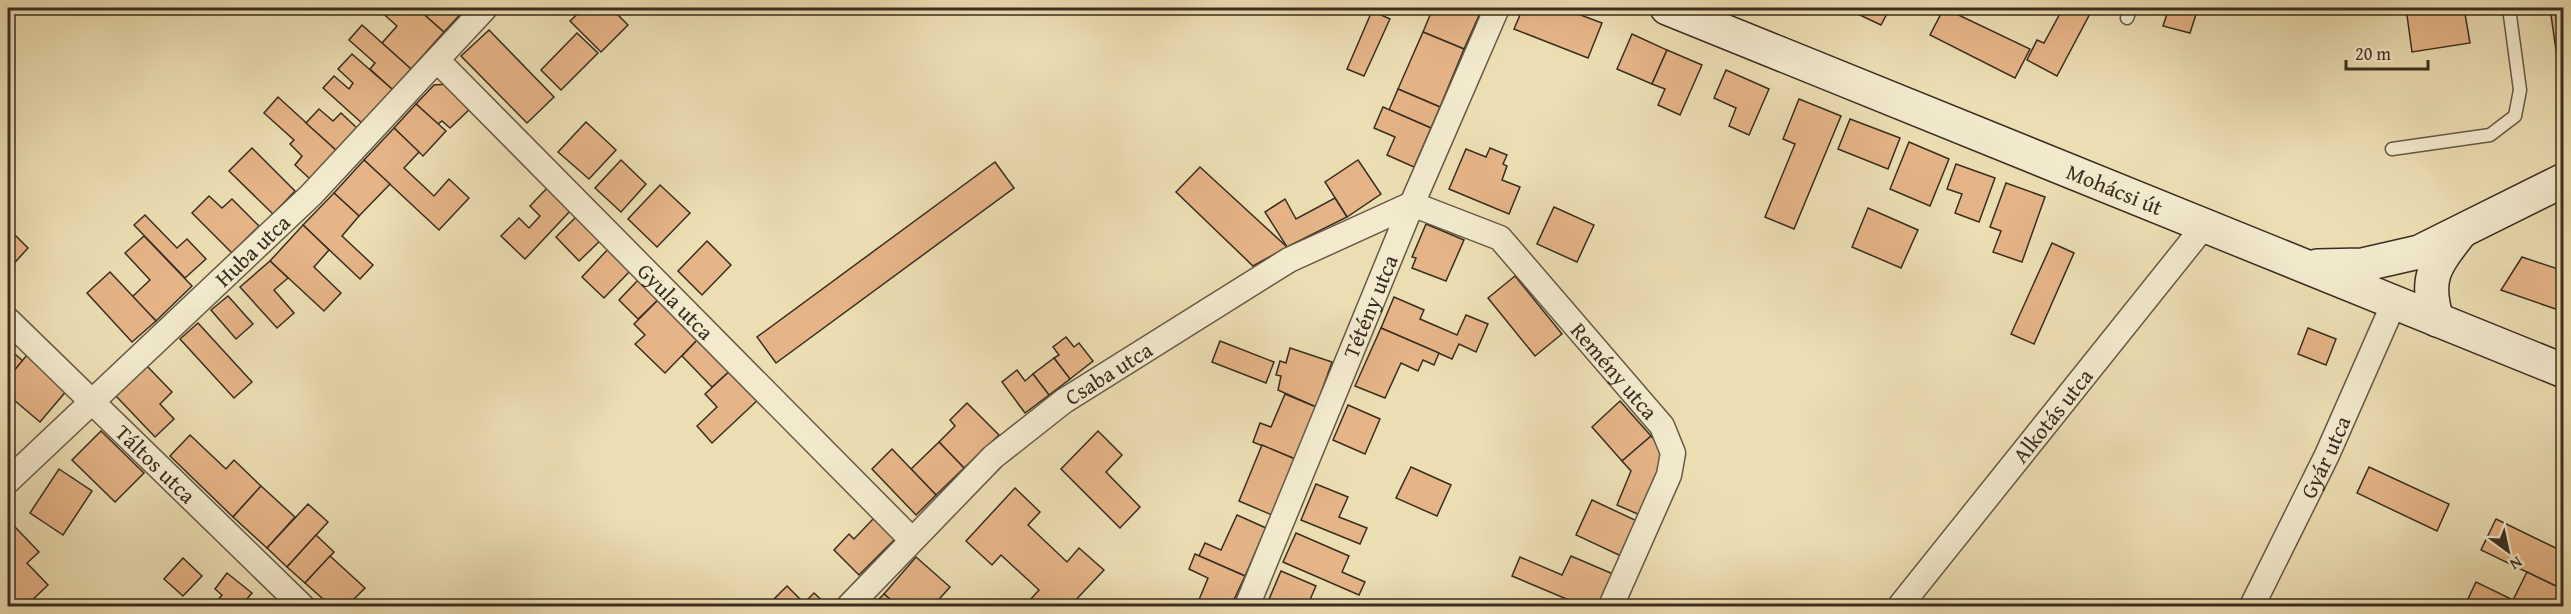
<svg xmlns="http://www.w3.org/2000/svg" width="2571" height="614" font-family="'Gentium Book Plus',serif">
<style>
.building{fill:#e5b488;stroke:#3a2e21;stroke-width:1.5}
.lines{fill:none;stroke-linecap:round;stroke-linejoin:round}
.lane-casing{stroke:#665a46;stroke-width:15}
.street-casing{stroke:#665a46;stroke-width:27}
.secondary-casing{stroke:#3a2e21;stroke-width:36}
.lane{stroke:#f3eace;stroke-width:12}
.street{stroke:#f3eace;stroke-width:24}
.secondary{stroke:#f3eace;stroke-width:33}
.labels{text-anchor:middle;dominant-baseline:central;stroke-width:4.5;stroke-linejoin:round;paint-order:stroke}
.street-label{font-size:22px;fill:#3a2e21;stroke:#f3eace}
</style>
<rect width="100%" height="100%" fill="#ecdeb3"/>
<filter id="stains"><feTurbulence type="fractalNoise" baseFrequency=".00333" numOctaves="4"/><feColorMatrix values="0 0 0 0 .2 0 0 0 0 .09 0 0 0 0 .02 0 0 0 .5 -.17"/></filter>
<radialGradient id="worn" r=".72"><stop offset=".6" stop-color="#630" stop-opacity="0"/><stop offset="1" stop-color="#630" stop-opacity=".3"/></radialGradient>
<g class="building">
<polygon points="381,8 417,8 444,32 411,69 382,43 397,26 379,10"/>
<polygon points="417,8 466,8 444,32"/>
<polygon points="584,8 611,8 628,25 601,52 570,21"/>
<polygon points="1433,8 1473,8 1481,11 1464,49 1423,32"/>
<polygon points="1523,8 1562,8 1602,23 1588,58 1514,29"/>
<polygon points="1845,8 1890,8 1881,25"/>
<polygon points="1944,8 2030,49 2015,78 1930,35"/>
<polygon points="2063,8 2093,8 2057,76 2027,60 2037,40 2044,43"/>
<polygon points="2169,8 2198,8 2190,33 2163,26"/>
<polygon points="2406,8 2464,8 2470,43 2412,52"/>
<polygon points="2550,8 2564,8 2564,56 2557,57"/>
<polygon points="1372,11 1390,19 1364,76 1347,69"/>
<polygon points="362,25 411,69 393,90 370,69 375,63 349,40"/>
<polygon points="489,30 554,97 527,123 461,56"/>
<polygon points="1423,32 1464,49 1440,107 1398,89"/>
<polygon points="577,33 598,53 561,90 541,70"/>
<polygon points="1632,34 1667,50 1652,84 1617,69"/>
<polygon points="1667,50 1702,65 1680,115 1658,105 1665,89 1652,84"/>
<polygon points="352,54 393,90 363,124 323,88 334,76 349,89 353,83 338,69"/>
<polygon points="1726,70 1769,89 1749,135 1729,126 1736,108 1714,98"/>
<polygon points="448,84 472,107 450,128 442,121 438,124 416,104 434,85"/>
<polygon points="1398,89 1440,107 1431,128 1389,110"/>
<polygon points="278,97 336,150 310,179 295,165 302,156 290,144 294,140 264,113"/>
<polygon points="1799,99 1841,116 1794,229 1765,217 1795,144 1783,139"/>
<polygon points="416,104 446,131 423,156 394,128"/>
<polygon points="1383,107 1431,128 1414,167 1387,155 1395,137 1374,128"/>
<polygon points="319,109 333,121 341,113 357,128 336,150 306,123"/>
<polygon points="1850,119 1900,138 1888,169 1838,149"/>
<polygon points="586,122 616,150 589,179 558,152"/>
<polygon points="394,128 419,152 404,168 434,196 449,179 469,198 439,230 364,160"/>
<polygon points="1909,142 1949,159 1930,206 1890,189"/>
<polygon points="252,148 295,191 273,214 229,171"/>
<polygon points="1490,148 1507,155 1503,164 1507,166 1502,180 1520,187 1509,214 1449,189 1466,149 1486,157"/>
<polygon points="364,160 390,184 359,216 334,193"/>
<polygon points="621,160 646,184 621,212 595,188"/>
<polygon points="1358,160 1381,194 1347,217 1325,182"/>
<polygon points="995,162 1014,188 776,363 757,337"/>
<polygon points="1956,164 1995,178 1979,222 1955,213 1962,194 1947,189"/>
<polygon points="1200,167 1287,247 1253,266 1176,192"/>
<polygon points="2006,183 2045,197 2022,262 1993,252 2001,231 1990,227"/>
<polygon points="660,185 690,213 657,247 628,219"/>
<polygon points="549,186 572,209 525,259 501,236 519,218 529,228 540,216 530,206"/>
<polygon points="334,193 359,216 342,236 373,265 360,279 303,225"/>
<polygon points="209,196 222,208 232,199 259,226 232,253 192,213"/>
<polygon points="1335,198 1347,217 1287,247 1265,212 1285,199 1296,219"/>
<polygon points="1554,207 1594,225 1577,262 1537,244"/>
<polygon points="1868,208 1918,230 1901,268 1852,247"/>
<polygon points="145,215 177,248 187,239 206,259 185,278 134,225"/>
<polygon points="578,215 602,239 579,261 556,237"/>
<polygon points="1426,224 1464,240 1446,281 1412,268 1416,258 1412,257"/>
<polygon points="303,225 329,250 314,267 341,293 324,311 270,261"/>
<polygon points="15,235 28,248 8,270 8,243"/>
<polygon points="144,236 192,286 156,321 132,297 150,280 125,253"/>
<polygon points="707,241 731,265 702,295 678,271"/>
<polygon points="2052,243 2074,253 2034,344 2011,334"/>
<polygon points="610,247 632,269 604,298 582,277"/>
<polygon points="2522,257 2564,271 2564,312 2501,290"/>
<polygon points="270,261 288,278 274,290 294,313 277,328 240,287"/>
<polygon points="110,272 156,321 132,342 87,293"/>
<polygon points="1515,276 1562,334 1535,356 1488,298"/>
<polygon points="639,279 660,298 638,319 619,300"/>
<polygon points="228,296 253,324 236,339 211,310"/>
<polygon points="1394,297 1424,310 1420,319 1457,335 1466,315 1488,324 1476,352 1459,344 1452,359 1381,328"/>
<polygon points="660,298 700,337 665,373 635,344 645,335 634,324"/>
<polygon points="198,323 252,382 234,398 180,339"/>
<polygon points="1381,328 1439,353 1434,365 1423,360 1418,371 1401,363 1385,398 1355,386"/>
<polygon points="2308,328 2336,339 2326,365 2298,354"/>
<polygon points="700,337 733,368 712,387 682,356"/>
<polygon points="1066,337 1074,347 1079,343 1093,361 1070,379 1054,358 1059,355 1053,347"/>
<polygon points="1220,341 1274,362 1266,383 1212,362"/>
<polygon points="8,348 23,361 8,378"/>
<polygon points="1290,348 1332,362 1316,407 1278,390 1281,376 1276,375 1280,361 1286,363"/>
<polygon points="27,355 68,389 40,422 8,395 8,378"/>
<polygon points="1054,358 1070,379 1049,395 1033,374"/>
<polygon points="147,366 172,392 160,404 174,419 155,437 116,396"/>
<polygon points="733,368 761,397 712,443 697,426 717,407 705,394"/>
<polygon points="1017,370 1025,381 1033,374 1049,395 1025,413 1002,382"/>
<polygon points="1285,394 1316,407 1295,459 1253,442 1260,423 1271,427"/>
<polygon points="1620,401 1651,436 1622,461 1592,427"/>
<polygon points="967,403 999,435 964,468 939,442 955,426 950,420"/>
<polygon points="1348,405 1380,419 1365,454 1333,440"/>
<polygon points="101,431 144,473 115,502 72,460"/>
<polygon points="1098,431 1122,455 1106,472 1140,507 1120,528 1061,469"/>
<polygon points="190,435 226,469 234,460 261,486 233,517 170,456"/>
<polygon points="1651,436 1667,454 1640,515 1617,505 1631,471 1622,461"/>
<polygon points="939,442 964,468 936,495 911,469"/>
<polygon points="1262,445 1295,459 1272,515 1239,501"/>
<polygon points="892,449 936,495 916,515 872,469"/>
<polygon points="1411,467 1451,485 1437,516 1396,498"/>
<polygon points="2369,467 2449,504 2437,531 2357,493"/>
<polygon points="59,469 92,491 63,535 30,513"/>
<polygon points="1316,484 1348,497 1339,517 1367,528 1360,544 1301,520"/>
<polygon points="261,486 295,517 267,548 233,517"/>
<polygon points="1015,488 1040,512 1028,525 1067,562 1079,548 1104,570 1070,606 1037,606 1030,600 1039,590 1001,555 992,565 966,541"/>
<polygon points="1592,500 1637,521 1621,556 1576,535"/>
<polygon points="308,504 328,522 287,567 267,548"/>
<polygon points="1237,515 1266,528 1245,576 1199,556 1205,543 1221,550"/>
<polygon points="874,518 895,539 859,575 834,550 849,534 854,539"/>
<polygon points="2496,519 2564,552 2564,590 2481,550"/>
<polygon points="15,527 39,552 27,563 48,585 26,606 17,606 8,596 8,534"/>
<polygon points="1296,533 1349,556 1342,572 1365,582 1359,595 1283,562"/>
<polygon points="316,535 334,552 305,583 287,567"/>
<polygon points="1195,554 1245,576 1231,606 1207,606 1198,602 1208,578 1189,569"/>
<polygon points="330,556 365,588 347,606 331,606 305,583"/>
<polygon points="1571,556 1613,574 1599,606 1583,606 1512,576 1520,557 1562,575"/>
<polygon points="916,557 950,587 933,606 898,606 884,594"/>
<polygon points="183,558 202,576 183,596 164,579"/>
<polygon points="1281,571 1316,586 1309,602 1321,606 1273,606 1267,604"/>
<polygon points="2527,572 2564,590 2564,598 2559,606 2483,606 2468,599 2476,582 2513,600"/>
<polygon points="227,573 252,593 241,606 213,606 222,595 215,589"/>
<polygon points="787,586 804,603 814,593 828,606 772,606 769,604"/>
<polygon points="884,594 898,606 872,606"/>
</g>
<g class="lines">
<defs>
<g id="lane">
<polyline points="2127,18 2131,8"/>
<polyline points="2392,149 2490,135 2515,116 2520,90 2509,8"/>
</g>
<g id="street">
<path id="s1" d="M438,61L912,540"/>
<path id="s2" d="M8,320L302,606"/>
<path id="s3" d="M8,481L311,195L485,8"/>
<path id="s4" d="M849,606L993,457L1064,401L1289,260L1412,204L1500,238L1662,426L1673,453L1669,475L1611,606"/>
<path id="s5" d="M1247,606L1412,204L1497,8"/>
<path id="s6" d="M1900,606L2205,225"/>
<path id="s7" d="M2252,606L2327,455L2394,303"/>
</g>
<g id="secondary">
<path id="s8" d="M1667,8L2564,371"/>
<polyline points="2317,266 2362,265 2419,252 2564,180"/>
<path d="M2437,320C2424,278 2435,265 2460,233"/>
</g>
</defs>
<use href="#lane" class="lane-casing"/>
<use href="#street" class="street-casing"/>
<use href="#secondary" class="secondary-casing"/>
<use href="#lane" class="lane"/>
<use href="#street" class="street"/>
<use href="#secondary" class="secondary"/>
</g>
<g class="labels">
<g class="street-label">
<text stroke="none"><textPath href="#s8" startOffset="483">Mohácsi út</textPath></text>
<text stroke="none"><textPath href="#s3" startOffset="336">Huba utca</textPath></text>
<text stroke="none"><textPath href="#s1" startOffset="338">Gyula utca</textPath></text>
<text stroke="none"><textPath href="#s5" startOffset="324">Tétény utca</textPath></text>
<text stroke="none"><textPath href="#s4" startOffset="968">Remény utca</textPath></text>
<text stroke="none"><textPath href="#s4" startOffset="350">Csaba utca</textPath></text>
<text stroke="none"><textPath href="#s6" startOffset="244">Alkotás utca</textPath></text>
<text stroke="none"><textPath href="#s7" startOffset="166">Gyár utca</textPath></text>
<text stroke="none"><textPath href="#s2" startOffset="206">Táltos utca</textPath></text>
</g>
</g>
<rect width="2571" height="614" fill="none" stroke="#ecdeb3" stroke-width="30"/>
<rect x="9" y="9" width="2553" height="596" fill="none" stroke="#3a2e21" stroke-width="3"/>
<rect x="15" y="15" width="2541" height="584" fill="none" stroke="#3a2e21" stroke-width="1.5"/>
<g transform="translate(2508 551) rotate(147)" stroke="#f3eace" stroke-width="4.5" paint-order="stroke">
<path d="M0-4.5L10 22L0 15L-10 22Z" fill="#3a2e21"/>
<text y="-9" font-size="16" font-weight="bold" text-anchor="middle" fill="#3a2e21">N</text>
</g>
<path d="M2346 60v9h82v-9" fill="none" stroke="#3a2e21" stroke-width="3"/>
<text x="2355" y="60" font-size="18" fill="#3a2e21" stroke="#f3eace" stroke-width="4.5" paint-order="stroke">20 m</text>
<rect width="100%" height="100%" filter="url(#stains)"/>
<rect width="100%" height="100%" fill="url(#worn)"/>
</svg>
